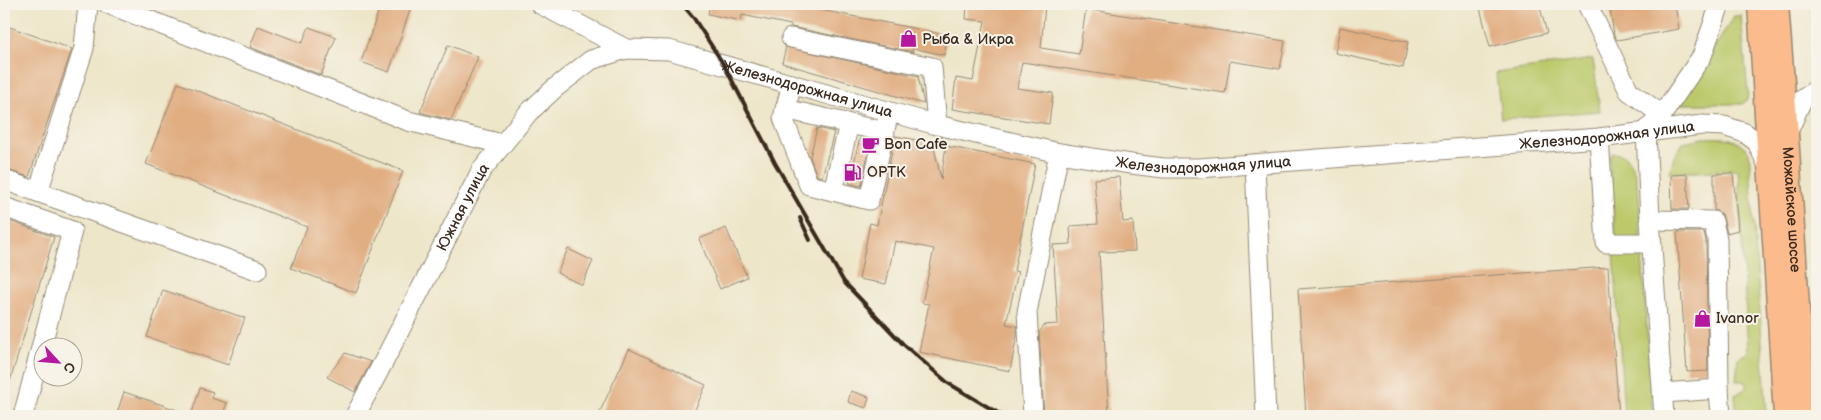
<svg xmlns="http://www.w3.org/2000/svg" width="1821" height="420" font-family="'Balsamiq Sans',sans-serif">
<style>
.green{fill:#bbc96b;stroke:#7b7a44}
.building{fill:#e1ae82}
.lines{fill:none;stroke-linecap:round;stroke-linejoin:round}
.minor-casing{stroke:#948874;stroke-width:21}
.major-casing{stroke:#948874;stroke-width:25}
.minor{stroke:#fff;stroke-width:19}
.major{stroke:#fbbb8c;stroke-width:22}
.rail{stroke:#3b2a1e;stroke-width:4}
.labels{text-anchor:middle;dominant-baseline:central;stroke-width:4;stroke-linejoin:round;paint-order:stroke}
.poi-label{font-size:15px;fill:#3b2a1e;stroke:#f7f3e8;text-anchor:start}
.street-label{font-size:15px;fill:#3b2a1e;stroke:#f7f3e8}
</style>
<rect width="100%" height="100%" fill="#f7f3e8"/>
<filter id="ink" filterUnits="userSpaceOnUse"><feTurbulence type="fractalNoise" baseFrequency=".02" numOctaves="2"/><feDisplacementMap in="SourceGraphic" scale="10" xChannelSelector="R" yChannelSelector="G"/><feConvolveMatrix kernelMatrix="1 2 1 2 8 2 1 2 1" color-interpolation-filters="sRGB"/></filter>
<filter id="wash" filterUnits="userSpaceOnUse"><feTurbulence type="fractalNoise" baseFrequency=".0096" numOctaves="4" result="noise"/><feDisplacementMap in="SourceGraphic" scale="20" xChannelSelector="R" yChannelSelector="G"/><feGaussianBlur stdDeviation="1.12" result="paint"/><feColorMatrix in="noise" values="0 0 0 0 0 0 0 0 0 0 0 0 0 0 0 0 0 1.4 0 .05"/><feComposite in="paint" operator="in"/></filter>
<g filter="url(#wash)">
<rect width="100%" height="100%" fill="#ede6c9"/>
<g class="green">
<polygon points="1734,16 1741,16 1748,94 1747,100 1742,104 1680,104"/>
<polygon points="1593,59 1600,111 1501,119 1496,73"/>
<polygon points="1817,107 1817,203 1813,110"/>
<path d="M1703,138C1723,138 1735,135 1749,152L1767,416H1737L1735,395L1747,388L1744,381H1736L1738,358L1748,352L1738,170L1670,173L1674,156L1684,142Z"/>
<path d="M1612,153C1614,153 1617,153 1620,154C1643,161 1640,222 1640,241L1616,243L1609,160Z"/>
<polygon points="1639,250 1642,255 1653,416 1624,416 1614,251"/>
</g>
<g id="blocks">
<g class="building">
<polygon points="381,4 412,4 389,72 361,62"/>
<polygon points="710,4 790,4 948,35 944,55 912,48 913,52 791,27 791,25 742,15 741,21 708,14"/>
<polygon points="967,4 1045,5 1041,48 1079,54 1086,9 1285,41 1280,69 1230,61 1225,93 1022,62 1017,88 1053,93 1049,124 952,109 956,78 973,81 985,21 966,19"/>
<polygon points="1479,4 1539,4 1547,33 1490,47"/>
<polygon points="1642,4 1675,4 1679,29 1617,40 1614,35 1610,9"/>
<polygon points="4,25 72,49 29,177 4,169"/>
<polygon points="258,26 302,43 309,27 336,37 321,75 250,47"/>
<polygon points="1340,27 1408,42 1403,68 1335,53"/>
<polygon points="448,45 478,57 451,120 420,112"/>
<polygon points="786,47 918,76 924,104 782,63"/>
<polygon points="178,83 403,171 356,293 291,268 307,227 146,164"/>
<polygon points="817,128 834,132 822,177 817,176 810,157"/>
<polygon points="895,136 933,143 941,179 946,146 1035,164 1014,271 1018,272 1006,324 1017,326 1017,335 1010,371 919,352 929,304 922,303 934,249 895,241 886,284 859,279 870,223 877,225"/>
<polygon points="860,138 871,140 861,186 849,183"/>
<polygon points="1733,173 1738,230 1727,233 1722,214 1714,210 1714,174"/>
<polygon points="1687,174 1689,209 1672,209 1671,175"/>
<polygon points="1119,177 1123,222 1133,221 1135,251 1099,252 1109,416 1044,416 1039,332 1045,325 1058,324 1053,245 1071,244 1070,226 1098,224 1094,179"/>
<polygon points="4,219 54,237 7,391 4,391"/>
<polygon points="726,228 747,277 720,289 699,239"/>
<polygon points="1677,232 1704,232 1706,240 1708,371 1687,372"/>
<polygon points="568,249 593,261 582,285 557,273"/>
<polygon points="1608,267 1619,416 1306,416 1298,289"/>
<polygon points="163,290 245,318 228,365 147,337"/>
<polygon points="629,349 706,385 692,416 598,416"/>
<polygon points="345,353 371,362 355,392 327,377"/>
<polygon points="200,388 213,392 211,398 227,403 222,416 191,416"/>
<polygon points="851,391 869,397 866,408 848,402"/>
<polygon points="124,392 189,414 189,416 116,416"/>
</g>
</g>
</g>
<g filter="url(#ink)">
<use href="#blocks" fill-opacity="0" stroke="#948874" stroke-width="1"/>
<g class="lines">
<defs>
<g id="minor">
<polyline points="108,4 408,121 502,144"/>
<polyline points="540,4 626,49"/>
<polyline points="1587,4 1629,91 1662,115"/>
<polyline points="791,38 932,67 937,125"/>
<polyline points="792,84 783,118 809,185 869,200 889,112"/>
<polyline points="785,109 885,132"/>
<polyline points="1787,134 1802,100 1817,89"/>
<polyline points="1599,138 1606,243 1652,243"/>
<polyline points="1255,164 1266,416"/>
<polyline points="4,180 257,270"/>
<polyline points="833,191 849,124"/>
<polyline points="38,192 84,48 88,4"/>
<polyline points="4,207 72,231 23,416"/>
<polyline points="1650,220 1713,221 1717,239 1719,389 1663,393"/>
<polyline points="1719,389 1721,416"/>
<path id="s1" d="M355,416L385,359L481,171L528,113L555,88L591,60L626,49L669,50L937,125L1059,153L1131,164L1164,168H1199L1599,138L1702,125L1724,126L1745,133L1757,142L1767,164"/>
<polyline points="1033,416 1027,312 1059,153"/>
<polyline points="1664,416 1650,220 1646,131 1662,115 1702,56 1720,4"/>
</g>
<g id="major">
<polyline points="1759,4 1785,416"/>
<path id="s2" d="M1777,4L1787,134L1805,416"/>
</g>
</defs>
<use href="#minor" class="minor-casing"/>
<use href="#major" class="major-casing"/>
<use href="#minor" class="minor"/>
<use href="#major" class="major"/>
<g class="rail">
<polyline points="682,4 693,17 724,65 775,163 844,282 903,344 948,383 1003,416"/>
<polyline points="800,218 810,240"/>
</g>
</g>
</g>
<defs>
<symbol id="shop-bare" viewBox="-9 -9 18 18"><path d="M-5-2.5h2.3a2.7 3.5 0 0 1 5.4 0H5L5.5 6h-11ZM-1.5-2.5h3a1.5 2.3 0 0 0-3 0Z" fill="#b5179e" stroke="#f7f3e8" stroke-width="2.5" paint-order="stroke"/></symbol>
<symbol id="cafe-bare" viewBox="-9 -9 18 18"><path d="M-5.5-4.5H6V0H3Q3 3.5 0 3.5H-2.5Q-5.5 3.5-5.5 0ZM3-3.2v2h1.7v-2ZM-6 4.5H4V6H-6Z" fill="#b5179e" stroke="#f7f3e8" stroke-width="2.5" paint-order="stroke"/></symbol>
<symbol id="fuel-bare" viewBox="-9 -9 18 18"><path d="M-5.5-6h7V0h2V4h1.3V-2.5L3-4.5l.8-.8L6-3V5H2.5V1h-1V6h-7ZM-4.2-4.7v3.2H.2V-4.7Z" fill="#b5179e" stroke="#f7f3e8" stroke-width="2.5" paint-order="stroke"/></symbol>
</defs>
<g fill-rule="evenodd">
<use href="#shop-bare" x="896" y="26" width="25" height="25"/>
<use href="#cafe-bare" x="858" y="132" width="25" height="25"/>
<use href="#fuel-bare" x="840" y="160" width="25" height="25"/>
<use href="#shop-bare" x="1690" y="306" width="25" height="25"/>
</g>
<g class="labels">
<g class="poi-label">
<text x="922" y="39">Рыба &amp; Икра</text>
<text x="884" y="144">Bon Cafe</text>
<text x="867" y="172">ОРТК</text>
<text x="1716" y="318">Ivanor</text>
</g>
<g class="street-label">
<text stroke="none"><textPath href="#s1" startOffset="656">Железнодорожная улица</textPath></text>
<text stroke="none"><textPath href="#s1" startOffset="1466">Железнодорожная улица</textPath></text>
<text stroke="none"><textPath href="#s1" startOffset="1061">Железнодорожная улица</textPath></text>
<text stroke="none"><textPath href="#s1" startOffset="235">Южная улица</textPath></text>
<text stroke="none"><textPath href="#s2" startOffset="206">Можайское шоссе</textPath></text>
</g>
</g>
<rect width="1821" height="420" fill="none" stroke="#f7f3e8" stroke-width="20"/>
<g transform="translate(58 362) rotate(116)"><circle r="24" fill="#f7f3e8" stroke="#aca397"/>
<path d="M0-4L9 19L0 12L-9 19Z" fill="#b5179e"/>
<text y="-8" font-size="14" font-weight="bold" text-anchor="middle" fill="#3b2a1e">С</text>
</g>
</svg>
